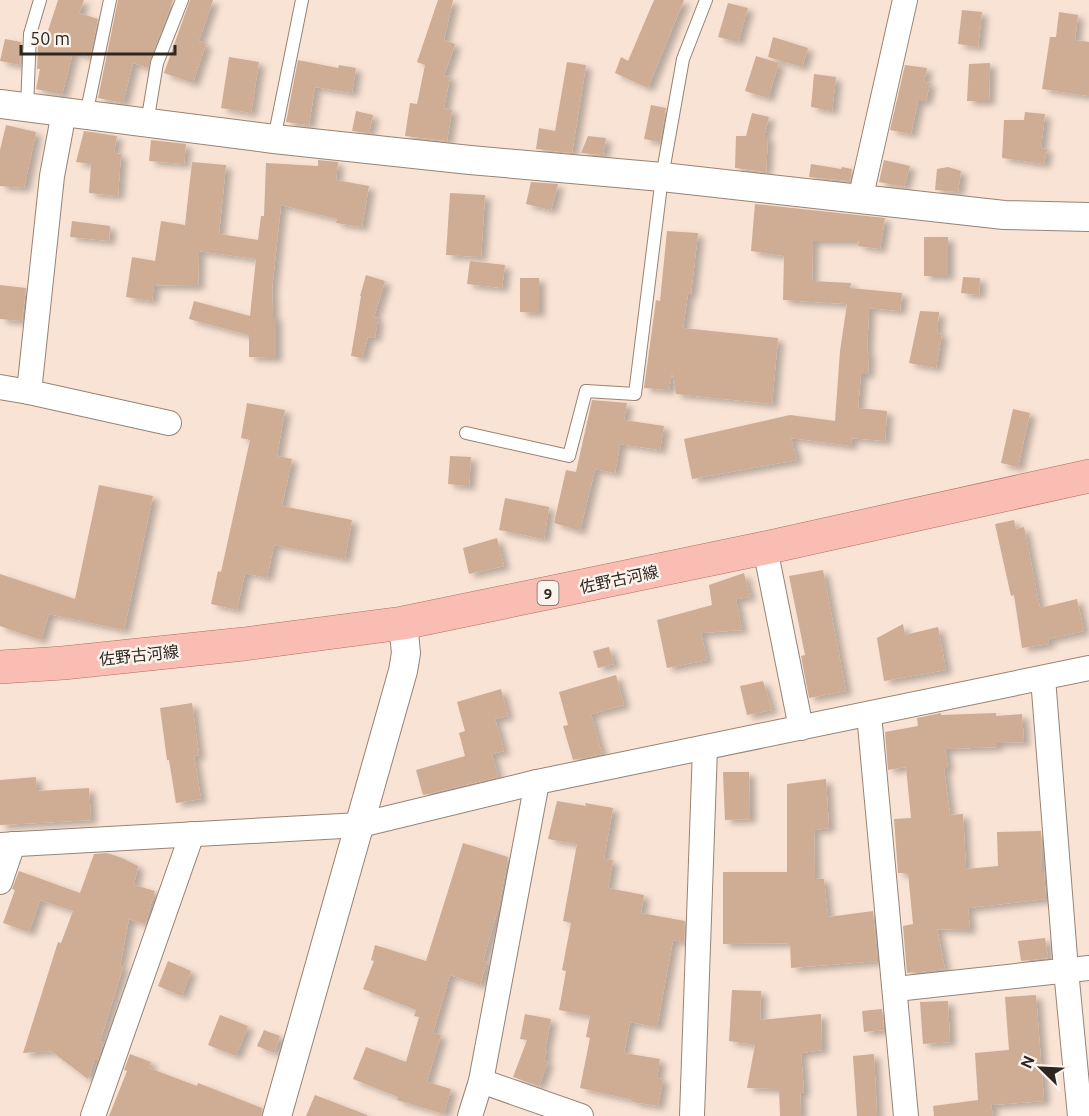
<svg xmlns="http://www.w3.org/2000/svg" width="1089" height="1116" font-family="Ubuntu,'Noto Sans JP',sans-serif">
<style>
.building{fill:#cead94;filter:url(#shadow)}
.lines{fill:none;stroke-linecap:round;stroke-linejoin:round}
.service-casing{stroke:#978375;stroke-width:14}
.minor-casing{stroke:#978375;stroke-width:26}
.tertiary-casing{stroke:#978375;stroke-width:30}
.primary-casing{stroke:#b16c5e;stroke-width:34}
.service{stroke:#fff;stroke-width:12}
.minor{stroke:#fff;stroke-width:24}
.tertiary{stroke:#fff;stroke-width:28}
.primary{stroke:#fabdb3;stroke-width:33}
.labels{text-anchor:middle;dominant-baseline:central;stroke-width:5;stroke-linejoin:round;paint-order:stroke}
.shield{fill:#fcf3ed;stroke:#6c645e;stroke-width:1.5}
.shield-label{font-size:15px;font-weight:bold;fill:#2e2620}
.street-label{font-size:16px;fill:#2e2620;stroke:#fcf3ed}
</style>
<defs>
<filter id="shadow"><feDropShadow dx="6" dy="4" stdDeviation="3" flood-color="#0004"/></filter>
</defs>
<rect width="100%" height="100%" fill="#f9e3d4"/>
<g class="building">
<polygon points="58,0 84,0 79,13 98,19 90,57 73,52 62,95 36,89 40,69 37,69 38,45 43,46"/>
<polygon points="118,0 173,0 148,68 133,63 123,103 98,98"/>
<polygon points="190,0 213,0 199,41 206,44 193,83 164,73"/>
<polygon points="438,0 453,0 444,40 455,44 444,76 450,77 444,108 452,110 447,141 405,136 410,103 417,104 425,65 417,62"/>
<polygon points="654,0 684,0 648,88 615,73 621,57 628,61"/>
<polygon points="728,3 748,8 738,42 718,37"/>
<polygon points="962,10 982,12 978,47 958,44"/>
<polygon points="1059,12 1078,15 1075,40 1089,42 1089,96 1042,89 1050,37 1056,37"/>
<polygon points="773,37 808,48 802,67 768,57"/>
<polygon points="5,39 21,42 20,65 0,61"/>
<polygon points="756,56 779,63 768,98 745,91"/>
<polygon points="229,57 259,62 251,113 221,108"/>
<polygon points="298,60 338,68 339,65 356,68 352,93 315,87 309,125 286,122"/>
<polygon points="567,62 586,65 572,153 536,149 539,128 555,131"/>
<polygon points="990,63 989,101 967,101 969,64"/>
<polygon points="905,65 927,68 924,82 930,83 926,101 918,101 911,134 890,130"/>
<polygon points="814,74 836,77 832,111 811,107"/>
<polygon points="651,105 666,108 660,142 644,139"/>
<polygon points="356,111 373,115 369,133 352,131"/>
<polygon points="1025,112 1045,114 1041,148 1047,149 1044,164 1002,158 1004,120 1024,120"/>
<polygon points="752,113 769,117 764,137 768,137 766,172 735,168 736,136 746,136"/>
<polygon points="6,125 36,132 24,188 0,186 0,150"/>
<polygon points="84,131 117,136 114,153 121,154 118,196 89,193 91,164 76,162"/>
<polygon points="588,136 606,138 603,155 581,153"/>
<polygon points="151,140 186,144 184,164 149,161"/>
<polygon points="318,160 338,162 336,180 369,186 362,227 336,223 337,219 281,205 272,289 273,317 276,317 276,358 249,357 249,335 189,319 194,301 250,316 256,259 199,251 198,286 154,285 152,301 126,297 132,257 155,261 161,221 185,225 192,162 226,165 219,234 258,240 261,216 264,216 266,163 318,166"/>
<polygon points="884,160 910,166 904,187 879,182"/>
<polygon points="811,164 841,169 842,167 852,169 850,181 809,177"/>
<polygon points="948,167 961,171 958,192 935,190 937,169"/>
<polygon points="531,182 558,184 551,210 526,204"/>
<polygon points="450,193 485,195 481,257 446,255"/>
<polygon points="755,204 885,218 880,249 858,246 859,241 813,241 812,281 851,283 850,288 902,293 900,311 869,308 867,352 869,353 868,374 861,374 858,408 887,411 885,441 851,438 852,446 791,438 797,460 692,479 684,439 790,415 835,421 840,351 847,304 783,300 784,256 751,251"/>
<polygon points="72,221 110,226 109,241 70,237"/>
<polygon points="667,231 698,233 691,294 688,293 683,328 778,338 772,404 676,394 672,373 669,390 644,388 656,300 660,301"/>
<rect x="924" y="237" width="24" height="39"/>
<polygon points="470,261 505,265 502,288 467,284"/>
<polygon points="366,275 385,281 374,317 378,318 375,338 368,337 362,358 351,356 361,296 360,296"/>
<polygon points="963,277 980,278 979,295 961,293"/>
<polygon points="520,278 539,278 539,313 520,312"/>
<polygon points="0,285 26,288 22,321 0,319"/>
<polygon points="920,311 939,312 937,333 942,334 936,368 909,363"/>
<polygon points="592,400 627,403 624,420 664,426 660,450 620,444 615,473 595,469 580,531 554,523 566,470 576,472"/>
<polygon points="247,403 285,410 277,456 292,459 282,506 352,520 345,559 274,545 267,578 245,573 237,610 211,604 218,571 221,572 250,440 241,438"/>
<polygon points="1013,409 1030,413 1018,467 1001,463"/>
<polygon points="450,456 471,457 469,486 448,484"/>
<polygon points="99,485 153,496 124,630 49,614 41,640 0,626 0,574 75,599"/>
<polygon points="505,498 549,507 544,539 499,530"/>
<polygon points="1014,520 1016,529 1024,527 1040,608 1077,599 1084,631 1048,639 1049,644 1022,648 1014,595 1011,596 995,524"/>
<polygon points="497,538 504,566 469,574 463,548"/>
<polygon points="823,570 846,691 809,698 801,656 805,655 789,576"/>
<polygon points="744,573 750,597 736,599 742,630 701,633 707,660 667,668 657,620 712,605 709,585"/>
<polygon points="903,624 905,635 938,627 946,670 884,681 877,638"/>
<polygon points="609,647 614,664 598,668 593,651"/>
<polygon points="616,675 624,705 591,714 602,754 573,760 563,726 568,725 559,692"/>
<polygon points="763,681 772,710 747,715 740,686"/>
<polygon points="501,689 508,716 495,719 504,751 492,754 498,777 423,795 416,770 465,756 459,733 465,731 457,702"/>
<polygon points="192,703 199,755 194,756 201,799 176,803 169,760 167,760 160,708"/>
<polygon points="941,713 941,715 996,713 996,716 1022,714 1024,742 997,743 997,747 945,749 948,768 944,768 950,815 963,814 966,869 998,866 997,832 1041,831 1042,872 1044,872 1046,899 968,908 970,930 937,929 945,969 907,973 903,926 913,924 908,873 898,873 894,819 911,818 906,767 888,770 885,732 918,726 917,718"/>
<polygon points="723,772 749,772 750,819 725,820"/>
<polygon points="36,777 37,791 89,788 91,820 0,825 0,780"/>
<polygon points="826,779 829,828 814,830 815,878 824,879 828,917 873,911 877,961 791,968 790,943 723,944 723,872 787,872 787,784"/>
<polygon points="557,801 586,806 585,803 613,808 604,859 613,860 608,888 644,895 641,913 685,921 684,942 673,940 657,1027 630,1022 624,1053 660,1059 657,1078 663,1079 658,1106 633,1102 633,1100 580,1088 590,1038 586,1037 590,1016 559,1010 566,971 562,970 571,923 563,921 577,844 548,839"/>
<polygon points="463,843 508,857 499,906 483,961 487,962 480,985 450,975 433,1033 441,1035 427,1082 451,1089 444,1114 397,1100 398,1097 353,1079 366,1047 406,1062 419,1017 414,1016 416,1010 363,989 374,961 371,960 375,945 426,961"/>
<polygon points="107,853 122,858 138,866 134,885 155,891 145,924 129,919 120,966 123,967 100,1042 103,1043 98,1060 95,1058 88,1079 51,1051 23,1053 58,942 61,943 73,911 40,900 29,932 3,923 15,890 12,889 19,871 80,893 94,854"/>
<polygon points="1045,938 1048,958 1021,961 1018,941"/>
<polygon points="168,961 191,971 182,996 158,986"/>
<polygon points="732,990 761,991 760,1020 821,1014 822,1050 801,1053 804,1092 800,1093 801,1116 780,1116 779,1089 747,1088 755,1045 729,1041"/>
<polygon points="1036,995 1044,1101 991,1105 993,1116 934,1116 933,1106 978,1100 975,1053 1009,1050 1005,997"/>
<polygon points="948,1001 950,1042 923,1044 920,1002"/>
<polygon points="882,1009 884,1030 864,1032 862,1011"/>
<polygon points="525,1014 551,1019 545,1050 547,1051 544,1060 548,1062 539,1086 513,1077 527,1040 520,1039"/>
<polygon points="220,1015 248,1026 236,1056 208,1045"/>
<polygon points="264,1030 280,1036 274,1053 257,1046"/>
<polygon points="130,1054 151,1062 149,1068 197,1086 198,1083 262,1108 261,1116 109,1116 127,1071 124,1070"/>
<polygon points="874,1054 877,1116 857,1116 853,1056"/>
<polygon points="315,1095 367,1115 367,1116 306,1116"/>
</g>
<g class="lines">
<defs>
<g id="service">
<polyline points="27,107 30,34 40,0"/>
<polyline points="86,115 110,0"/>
<polyline points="147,123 157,63 182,0"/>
<polyline points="274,139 302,0"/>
<polyline points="466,433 569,456 586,391 635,394 662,177 683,59 706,0"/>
</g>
<g id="minor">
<polyline points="860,200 905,0"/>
<polyline points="0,387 29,392 169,423"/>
<polyline points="29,392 52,176 64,112"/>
<polyline points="765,548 801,728"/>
<polyline points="1043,678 1066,970 1080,1116"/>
<polyline points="869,714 906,1116"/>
<polyline points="0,845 360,825 537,782 1089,668"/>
<polyline points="0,882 13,844"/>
<polyline points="896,989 1089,968"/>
<polyline points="481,1081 581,1116"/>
<polyline points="93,1116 192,834"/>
<polyline points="470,1116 481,1081 537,782"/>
<polyline points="692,1116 705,748"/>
</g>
<g id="tertiary">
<polyline points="0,104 274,139 470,160 662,177 1004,215 1089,217"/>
<polyline points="277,1116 403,671 406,653 403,623"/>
</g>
<polyline id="primary" points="0,667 63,663 244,644 403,623 765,548 1089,476"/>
</defs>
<use href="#service" class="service-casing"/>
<use href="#minor" class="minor-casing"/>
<use href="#tertiary" class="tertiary-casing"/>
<use href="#primary" class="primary-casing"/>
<use href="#service" class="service"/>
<use href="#minor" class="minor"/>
<use href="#tertiary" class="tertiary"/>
<use href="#primary" class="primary"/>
</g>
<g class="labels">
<rect class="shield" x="537.5" y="581" width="21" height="24" rx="4.5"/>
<g class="shield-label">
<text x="548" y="593">9</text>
</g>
<g class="street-label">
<text transform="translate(619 579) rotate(-12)">佐野古河線</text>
<text transform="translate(139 655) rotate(-6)">佐野古河線</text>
</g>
</g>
<g transform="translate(1041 1068) rotate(294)" stroke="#fcf3ed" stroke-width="4.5" paint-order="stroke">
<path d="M0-4.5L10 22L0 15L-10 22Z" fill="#2e2620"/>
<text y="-9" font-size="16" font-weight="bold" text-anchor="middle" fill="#2e2620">N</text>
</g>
<path d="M21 45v9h154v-9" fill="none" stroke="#2e2620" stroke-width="3"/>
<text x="30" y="45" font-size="18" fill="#2e2620" stroke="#fcf3ed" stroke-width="4.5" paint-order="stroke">50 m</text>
</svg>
